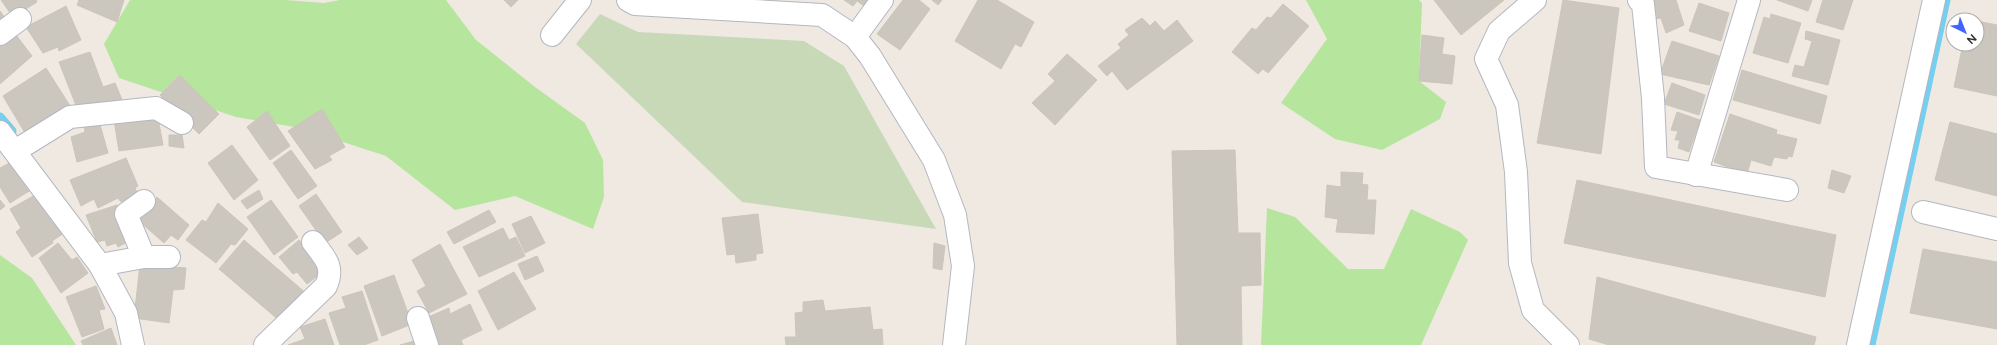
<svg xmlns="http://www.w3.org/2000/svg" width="1997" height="345" font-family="Figtree,sans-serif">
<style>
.green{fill:#b6e59e}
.cemetery{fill:#c8d9b8}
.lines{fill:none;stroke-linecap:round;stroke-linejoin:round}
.stream{stroke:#75cff0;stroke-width:9}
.building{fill:#cbc7bf;stroke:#cbc5ba}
.minor-casing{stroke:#b4b7c1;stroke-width:24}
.minor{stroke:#fff;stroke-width:22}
</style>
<rect width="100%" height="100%" fill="#efe9e1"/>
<g class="green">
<polygon points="130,0 285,0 324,3 340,0 446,0 476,40 535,87 585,123 603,160 604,197 593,229 515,196 455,210 386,156 300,128 236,117 119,78 104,44"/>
<polygon points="1306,0 1419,0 1422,3 1419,81 1446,102 1440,119 1382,150 1335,139 1281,103 1327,39"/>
<polygon points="1267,208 1295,217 1348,269 1384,269 1411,209 1460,232 1468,240 1421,345 1261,345"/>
<polygon points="0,255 32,278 76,345 0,345"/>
</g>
<polygon class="cemetery" points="600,14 638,32 804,41 844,66 936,229 742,202 576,44"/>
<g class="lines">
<g class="stream">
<polyline points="0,117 12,131"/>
<polyline points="1871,345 1946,0"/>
</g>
</g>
<g class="building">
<polygon points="1,0 36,0 37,2 13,17"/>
<polygon points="79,0 124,0 117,22 77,5"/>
<polygon points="504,0 518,0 511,7"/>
<polygon points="844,0 869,0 864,6 857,1 853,6"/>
<polygon points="903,0 919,0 930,9 900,50 877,34"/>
<polygon points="932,0 942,0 938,5"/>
<polygon points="978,0 997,0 1034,22 1021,47 1015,44 1001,69 955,41"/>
<polygon points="1434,0 1504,0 1461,35"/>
<polygon points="1563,0 1619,8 1601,154 1537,143"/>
<polygon points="1650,0 1676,0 1684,25 1666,33 1661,18 1655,19"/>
<polygon points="1777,0 1812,0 1808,11"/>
<polygon points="1823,0 1853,0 1843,30 1816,22"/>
<polygon points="1699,3 1729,13 1721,41 1689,31"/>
<polygon points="1283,4 1309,26 1268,73 1263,69 1258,74 1232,52 1252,28 1256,30 1267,17 1271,18"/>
<polygon points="66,6 81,40 59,51 58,47 43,53 26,27"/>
<polygon points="0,11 8,22 0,27"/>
<polygon points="1771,14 1801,23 1788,63 1753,53 1764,17 1770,19"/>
<polygon points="1142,18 1150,26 1155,21 1164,31 1177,20 1193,41 1127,90 1112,71 1107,76 1098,66 1121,48 1118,44 1129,35 1125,30"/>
<polygon points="1977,21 1997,25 1997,96 1954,87 1963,44 1977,44"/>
<polygon points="13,31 32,56 0,84 0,45"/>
<polygon points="1806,31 1840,40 1828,85 1792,76 1795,65 1804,67 1812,41 1805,39"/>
<polygon points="1422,35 1444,38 1442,54 1455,56 1452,84 1419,81"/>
<polygon points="1672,41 1719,56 1709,85 1660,74"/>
<polygon points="90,52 103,87 115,83 123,102 107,108 104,101 79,113 59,62"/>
<polygon points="1067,54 1097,80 1055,125 1032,103 1055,81 1048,74"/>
<polygon points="46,68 72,109 28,138 3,96"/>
<polygon points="1742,70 1827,96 1820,124 1733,100"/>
<polygon points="180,75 219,114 199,134 160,95"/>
<polygon points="1672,83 1705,95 1699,115 1664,104"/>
<polygon points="322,109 345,147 329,156 332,160 315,169 288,131"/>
<polygon points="267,111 290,146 270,160 247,127"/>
<polygon points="1677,112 1700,120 1689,152 1678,148 1680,140 1675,140 1678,131 1671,130"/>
<polygon points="157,113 163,145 119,151 114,120"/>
<polygon points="1730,114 1777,130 1776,134 1797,139 1792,157 1788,156 1787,159 1774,157 1771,166 1751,160 1747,174 1714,162"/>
<polygon points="99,121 108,153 77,162 71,137 85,132 84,125"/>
<polygon points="1950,122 1997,134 1997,196 1935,180"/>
<polygon points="169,135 182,135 184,148 169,146"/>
<polygon points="232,145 258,180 234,200 208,163"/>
<polygon points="291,150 317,186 298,199 273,163"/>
<polygon points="1235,150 1238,233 1260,233 1261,285 1241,286 1242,345 1177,345 1172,151"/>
<polygon points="126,158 138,186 135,188 138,194 121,202 118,198 98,208 94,199 81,206 70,180"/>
<polygon points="13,161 34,188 10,203 0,187 0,168"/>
<polygon points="1832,170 1851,176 1844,193 1828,188"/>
<polygon points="1341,172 1363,173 1362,184 1368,185 1367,200 1376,200 1374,234 1336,232 1338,219 1325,217 1327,185 1341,187"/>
<polygon points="1577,180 1836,235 1825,297 1564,243"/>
<polygon points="259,190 263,199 247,209 241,201"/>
<polygon points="37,194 54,223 60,219 67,231 52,241 53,243 32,257 16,232 21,228 10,209"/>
<polygon points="316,194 342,232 325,243 299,206"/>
<polygon points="157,197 189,225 178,240 171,235 164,243 139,221"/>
<polygon points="0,200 5,206 0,210"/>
<polygon points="271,200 298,237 274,255 247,217"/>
<polygon points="218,203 248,229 235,245 231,244 216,263 186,240 202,220 206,222"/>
<polygon points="117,205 129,241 118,247 116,243 107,246 105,240 97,242 86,215"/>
<polygon points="489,210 496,222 454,244 447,232"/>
<polygon points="758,214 763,253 756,254 756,260 736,263 735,254 727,255 722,218"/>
<polygon points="531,216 545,243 525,253 512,224"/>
<polygon points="503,228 509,240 516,237 525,256 479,277 463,247"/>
<polygon points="359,237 368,248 357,255 348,245"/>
<polygon points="244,240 307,294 281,322 219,269"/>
<polygon points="299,240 323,272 307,284 297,272 293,274 279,257"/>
<polygon points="58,243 72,260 77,257 88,273 61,293 39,258"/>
<polygon points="934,243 945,246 942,270 933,268"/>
<polygon points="440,244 467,294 429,313 417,291 426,286 412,260"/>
<polygon points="1923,249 1997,262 1997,329 1910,313"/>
<polygon points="537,256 544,271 525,280 518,264"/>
<polygon points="140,264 186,268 184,289 173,290 169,323 134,318"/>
<polygon points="514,272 536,309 498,330 478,291"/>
<polygon points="394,275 412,324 382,336 364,286"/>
<polygon points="1597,277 1816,337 1814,345 1609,345 1589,339"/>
<polygon points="96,286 105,309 99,310 104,329 82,337 66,297"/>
<polygon points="362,291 378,340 364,345 340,345 329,313 346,308 342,297"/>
<polygon points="823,300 825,311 870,307 873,330 882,329 883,345 786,345 785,337 796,337 795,313 803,312 803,302"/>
<polygon points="470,304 482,330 461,340 463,345 439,345 426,318 449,308 450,314"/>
<polygon points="325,319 334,345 288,345 305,339 300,327"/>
<polygon points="111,328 117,345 83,345 81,341"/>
<polygon points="414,341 415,345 400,345"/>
</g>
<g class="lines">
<defs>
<g id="minor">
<polyline points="628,0 635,4 822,15 855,37 870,56 934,160 955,215 963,266 954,345"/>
<polyline points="1535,0 1499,31 1486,59 1507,105 1516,172 1520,263 1533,310 1568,345"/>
<polyline points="1639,0 1643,4 1653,98 1656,167 1787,190"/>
<polyline points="0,34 20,19"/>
<polyline points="552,35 580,0"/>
<polyline points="855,37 882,0"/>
<polyline points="0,132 100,265 126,313 133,345"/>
<polyline points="15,151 70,117 156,108 182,123"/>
<polyline points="1696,175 1749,0"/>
<polyline points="1923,212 1997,229"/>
<polyline points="144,257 126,214 144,201"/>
<polyline points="100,265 144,257 169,257"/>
<polyline points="418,318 427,345"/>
<path d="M265,345L326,286C335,266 324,257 313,242"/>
<polyline points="1858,345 1934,0"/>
</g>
</defs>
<use href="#minor" class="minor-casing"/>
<use href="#minor" class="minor"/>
</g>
<g transform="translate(1965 32) rotate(137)"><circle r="19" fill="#ffffff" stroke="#ababab"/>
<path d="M0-3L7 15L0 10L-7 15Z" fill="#4264fb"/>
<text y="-6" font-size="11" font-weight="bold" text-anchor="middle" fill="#2e2e2e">N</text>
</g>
</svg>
